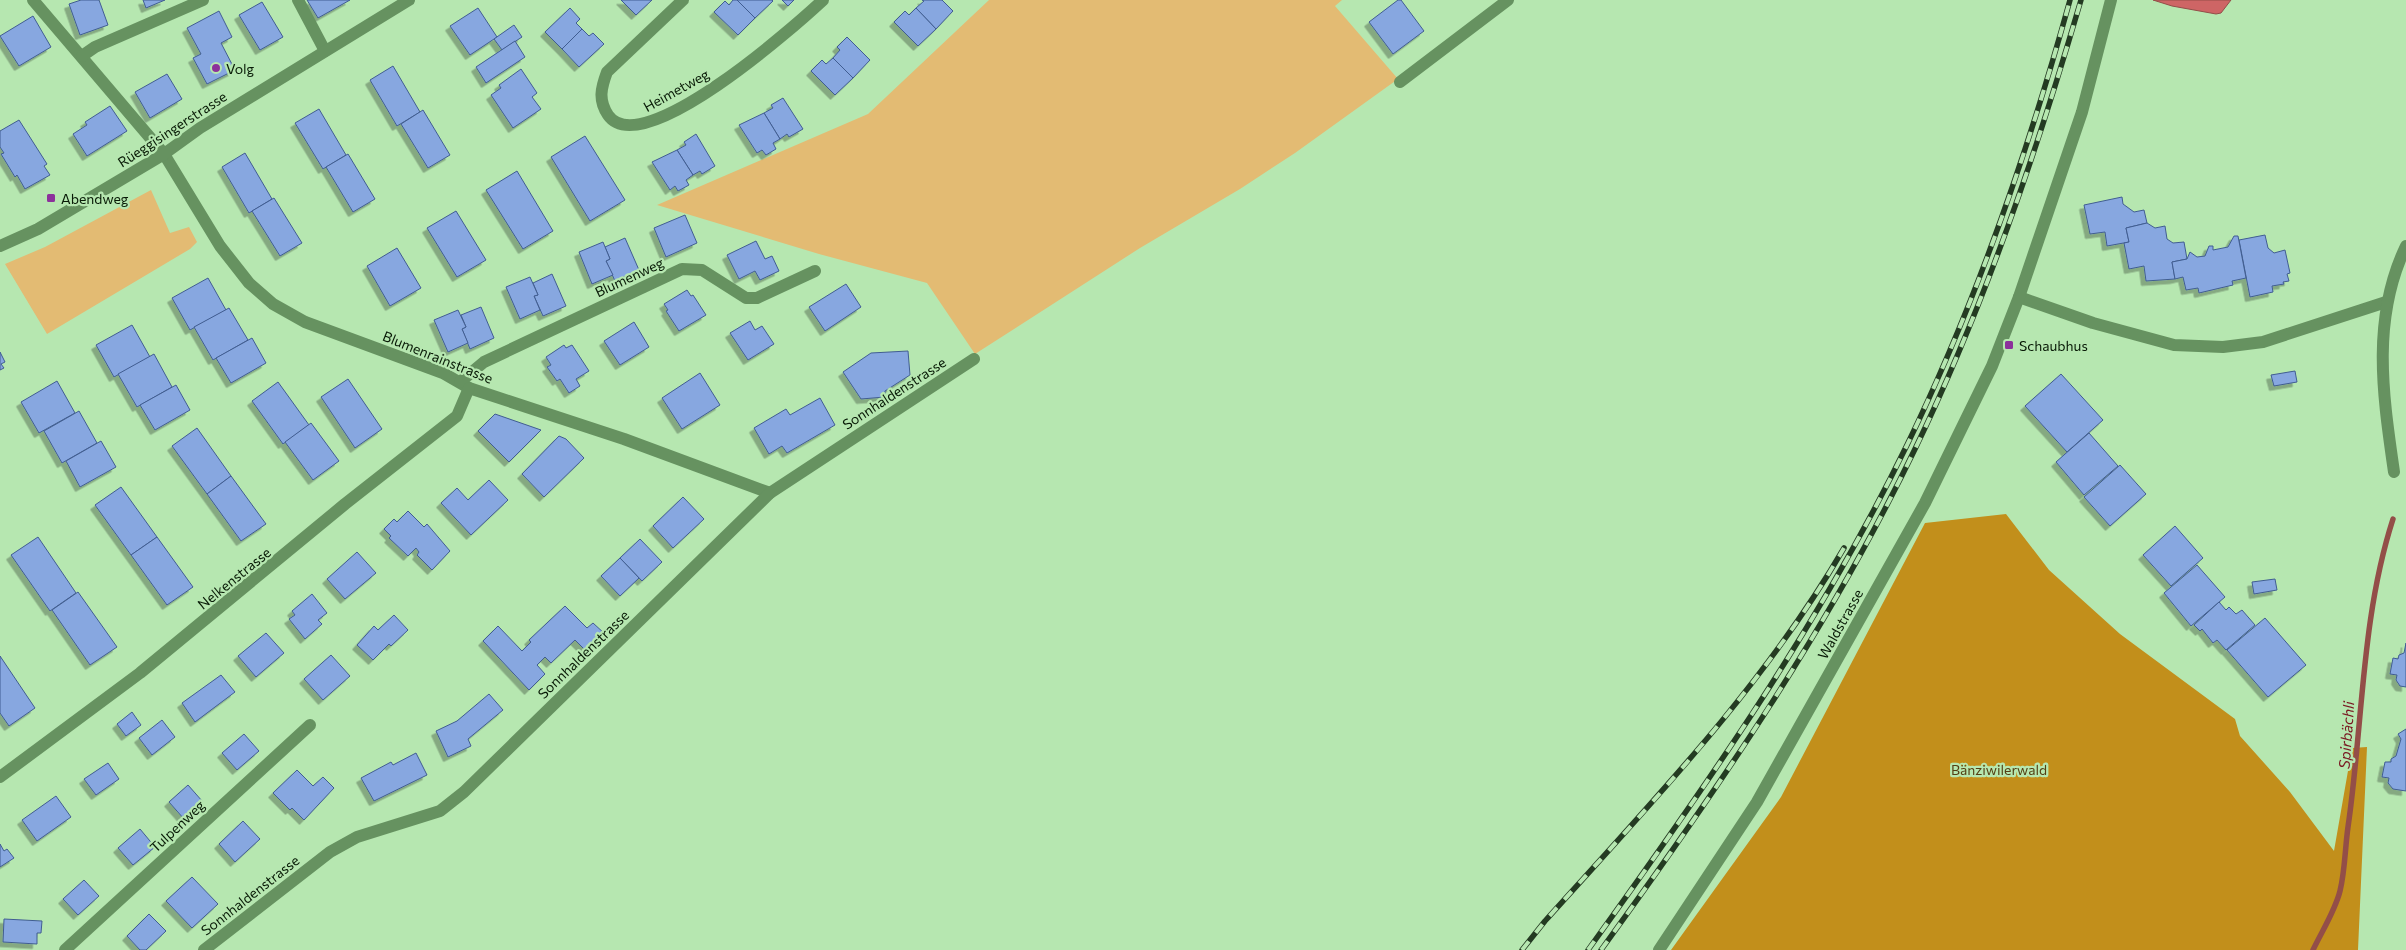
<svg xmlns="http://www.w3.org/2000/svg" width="2406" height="950" font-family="Commissioner,sans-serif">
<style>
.green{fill:#e3bb73}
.forest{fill:#c28f1b}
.water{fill:#ce6565;stroke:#934e48}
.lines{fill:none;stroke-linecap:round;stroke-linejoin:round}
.stream{stroke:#934e48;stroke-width:5.5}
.building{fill:#87a7e0;stroke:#415d91;filter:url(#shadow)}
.minor{stroke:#669260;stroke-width:12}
.rail-casing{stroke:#243b22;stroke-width:5.5}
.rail{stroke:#b6e7b0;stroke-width:4;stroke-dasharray:11;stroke-linecap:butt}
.poi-dot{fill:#8c319b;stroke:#b6e7b0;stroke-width:2}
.labels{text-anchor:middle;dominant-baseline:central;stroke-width:4.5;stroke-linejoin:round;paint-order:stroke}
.poi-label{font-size:14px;fill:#081a06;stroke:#b6e7b0;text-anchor:start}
.street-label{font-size:14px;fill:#081a06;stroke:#b6e7b0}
.park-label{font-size:14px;fill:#543e13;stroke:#b6e7b0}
.water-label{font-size:15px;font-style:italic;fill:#791821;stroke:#b6e7b0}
</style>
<defs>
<filter id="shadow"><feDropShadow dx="-4.5" dy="4.5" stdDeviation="0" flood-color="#0004"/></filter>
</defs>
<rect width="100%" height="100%" fill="#b6e7b0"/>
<g class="green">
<polygon points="989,0 1342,0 1335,6 1398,79 1295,153 1240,189 1140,248 975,354 927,283 819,254 657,205 868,114"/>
<polygon points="151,190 170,233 189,227 197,242 190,249 47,334 5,264 45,247"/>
</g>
<polygon class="forest" points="2006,514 2049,570 2120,634 2235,719 2240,736 2290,792 2334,851 2352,748 2367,747 2358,950 1671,950 1781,797 1925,523"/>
<polygon class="water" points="2153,0 2231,0 2221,13 2216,14 2172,6"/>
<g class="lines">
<path class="stream" d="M2313,950C2322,931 2335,911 2340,891C2345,871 2345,848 2348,827C2363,724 2361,618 2393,519"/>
</g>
<g class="building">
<polygon points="81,0 99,0 108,25 80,35 69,4"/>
<polygon points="143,0 165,0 146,8"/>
<polygon points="307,0 350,0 318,18"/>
<polygon points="621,0 652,0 636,15"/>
<polygon points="733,0 737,0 755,18 738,35 714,12 725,1 729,5"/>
<polygon points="737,0 772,0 773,1 755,18"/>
<polygon points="782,0 794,0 788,6"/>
<polygon points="922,0 942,0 953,11 936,29 916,8 924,1"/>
<polygon points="1398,0 1401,0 1424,31 1393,54 1369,22"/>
<polygon points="262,2 283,37 260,50 239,15"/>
<polygon points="478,8 497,37 470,55 450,26"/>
<polygon points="570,8 580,19 576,23 582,29 562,49 545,32"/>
<polygon points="916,8 936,29 918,46 894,22 905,11 909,15"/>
<polygon points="219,11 232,37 221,43 235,70 207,84 193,58 201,54 187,28"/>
<polygon points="33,16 51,47 19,66 0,36"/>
<polygon points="514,25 522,37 502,50 494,39"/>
<polygon points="582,29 589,36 593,33 604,44 579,67 562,49"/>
<polygon points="847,37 870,60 853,78 833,58 840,50 837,47"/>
<polygon points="515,41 525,57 486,83 476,67"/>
<polygon points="833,58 853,78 835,95 811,71 822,60 826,64"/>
<polygon points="393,66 420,112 397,126 370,80"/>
<polygon points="521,69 537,93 532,97 541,109 513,128 491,95 501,88 499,85"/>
<polygon points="167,74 182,99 150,118 135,92"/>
<polygon points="783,98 803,129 789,137 787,134 780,139 764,113 773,108 771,105"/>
<polygon points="110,106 127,131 87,156 73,134 87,125 85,122"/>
<polygon points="319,109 346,155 323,169 295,123"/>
<polygon points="423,110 450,155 428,168 401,124"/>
<polygon points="764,113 780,139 773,143 776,149 766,155 762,150 757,153 739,125"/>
<polygon points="19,120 47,164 44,166 50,175 25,189 17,175 15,177 1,154 4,153 0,147 0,131"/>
<polygon points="696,134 715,166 702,174 700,171 693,175 677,150 686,145 684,142"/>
<polygon points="585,136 625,200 590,221 551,157"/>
<polygon points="677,150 693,175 686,180 689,185 678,191 675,186 670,190 652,162"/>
<polygon points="245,153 272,199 249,213 222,167"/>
<polygon points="348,154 375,199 353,212 326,167"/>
<polygon points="517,171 553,231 523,249 486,190"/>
<polygon points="2122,197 2123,204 2134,212 2144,210 2147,223 2126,228 2129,242 2107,246 2105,232 2090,234 2084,205"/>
<polygon points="274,198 302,243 280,256 252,211"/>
<polygon points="456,211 486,260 457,277 427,228"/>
<polygon points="685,215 697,243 666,257 654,228"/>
<polygon points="2147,223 2155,228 2165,226 2167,239 2173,243 2184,242 2187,259 2172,262 2175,279 2146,281 2144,266 2129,269 2124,243 2129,242 2126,228"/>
<polygon points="2265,235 2268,248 2274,253 2285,250 2290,273 2287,274 2289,281 2283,282 2284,284 2272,286 2273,292 2250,297 2239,240"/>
<polygon points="2234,236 2238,236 2246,278 2232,281 2233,285 2199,293 2198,288 2186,290 2183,277 2175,279 2172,262 2187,259 2190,252 2197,257 2205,256 2209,246 2213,246 2213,250 2228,247"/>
<polygon points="625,238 639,270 615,281 606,261 610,259 605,247"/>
<polygon points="756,241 765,259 772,256 779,271 760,280 755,271 739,279 727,255"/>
<polygon points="603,242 610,259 606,261 613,275 592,284 579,252"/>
<polygon points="397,248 421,288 390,306 367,266"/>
<polygon points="552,274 566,306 543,316 534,296 538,295 533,283"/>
<polygon points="530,277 538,295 534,296 540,310 520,319 506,287"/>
<polygon points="208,278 226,310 190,330 172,298"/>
<polygon points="846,284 861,307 825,331 809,307"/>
<polygon points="687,290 691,296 693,295 706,315 679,331 666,311 668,310 664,304"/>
<polygon points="481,307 494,338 470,349 462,329 466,327 461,315"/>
<polygon points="229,308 248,340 213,360 194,327"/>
<polygon points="458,310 466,327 462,329 468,343 448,352 434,320"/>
<polygon points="750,321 755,330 762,326 774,344 748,360 730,333"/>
<polygon points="634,322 649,347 620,365 604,341"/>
<polygon points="132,325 150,357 114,377 96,345"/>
<polygon points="252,338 266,363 231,383 216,358"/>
<polygon points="564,345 566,348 572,345 589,371 576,379 580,386 569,393 560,379 557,381 547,367 551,365 546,357"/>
<polygon points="908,351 910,375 885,391 885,397 861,399 843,372 871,353"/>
<polygon points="0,352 5,362 1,364 4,368 0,370"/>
<polygon points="154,354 172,387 137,407 118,374"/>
<polygon points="2295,371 2297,382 2274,386 2271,375"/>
<polygon points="700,373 720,405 682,429 662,398"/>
<polygon points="2061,374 2103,420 2067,452 2025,406"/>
<polygon points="348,379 382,429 355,448 321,397"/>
<polygon points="57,381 75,413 39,433 21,402"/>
<polygon points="278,382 309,425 283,444 252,401"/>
<polygon points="176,385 190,410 155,430 140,405"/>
<polygon points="820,398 835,425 787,453 782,446 769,454 754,428 786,409 790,415"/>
<polygon points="79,411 97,443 62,463 44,431"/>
<polygon points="495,414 541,430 509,462 478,431"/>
<polygon points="311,423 339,461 313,480 285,442"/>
<polygon points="197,428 231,476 207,494 172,446"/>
<polygon points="2089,433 2118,466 2084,495 2056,462"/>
<polygon points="559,436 566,439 584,458 544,497 522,474"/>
<polygon points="101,441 116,467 80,487 66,461"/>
<polygon points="2120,465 2146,494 2110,526 2084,497"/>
<polygon points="231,476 266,524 241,541 207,494"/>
<polygon points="489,480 508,500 471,535 441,503 457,488 468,500"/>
<polygon points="121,487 157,537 131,555 95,505"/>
<polygon points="683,497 704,519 673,548 653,526"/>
<polygon points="408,511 424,527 427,524 450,551 432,570 417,555 419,552 416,548 408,556 389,538 391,536 384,529 394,519 397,522"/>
<polygon points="2175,526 2203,558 2171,586 2143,555"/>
<polygon points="38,537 76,593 50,611 11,555"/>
<polygon points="157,537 193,587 167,605 131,555"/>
<polygon points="640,539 662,562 642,581 620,558"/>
<polygon points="357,552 376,573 345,599 327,579"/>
<polygon points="620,558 639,578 620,596 601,576"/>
<polygon points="2197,565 2225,597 2191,626 2164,593"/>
<polygon points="2275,579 2277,590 2254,594 2252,582"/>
<polygon points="78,592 117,647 90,665 52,610"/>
<polygon points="312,594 327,613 318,620 322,624 305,639 289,619 295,615 292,611"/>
<polygon points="2219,602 2226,610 2229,607 2236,614 2242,610 2255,625 2226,650 2217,640 2213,643 2202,629 2200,631 2194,625"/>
<polygon points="565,606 587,628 593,623 605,634 587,652 575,640 551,663 545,657 537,665 545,674 529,690 483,641 498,626 522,651 531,642 529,640"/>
<polygon points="394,615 408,630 391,646 389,644 373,660 357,645 374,626 378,630"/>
<polygon points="2265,618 2306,665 2268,697 2227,650"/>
<polygon points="266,633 284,653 256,677 238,656"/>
<polygon points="2406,643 2406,687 2400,686 2396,680 2397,675 2390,674 2393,658 2398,659 2399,655 2404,653"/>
<polygon points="331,655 350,676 323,700 304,679"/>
<polygon points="0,656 35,708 9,726 0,713"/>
<polygon points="221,675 235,692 195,722 182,703"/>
<polygon points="489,694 503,710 468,739 471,746 448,757 436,731 457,721"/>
<polygon points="132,712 141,725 126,736 117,724"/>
<polygon points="162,720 175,737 152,755 139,738"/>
<polygon points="2406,729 2406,791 2393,789 2388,783 2389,778 2382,777 2385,762 2391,762 2391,759 2396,756 2401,739 2398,734"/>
<polygon points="244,734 259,751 237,770 222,753"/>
<polygon points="416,753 427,775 374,801 361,778 391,762 393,765"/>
<polygon points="108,763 119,779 96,795 84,779"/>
<polygon points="297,770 313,786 323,777 334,788 304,820 292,808 290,810 273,793"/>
<polygon points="188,785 203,802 184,819 169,802"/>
<polygon points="56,796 71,817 37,841 22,820"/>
<polygon points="243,821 260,839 235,862 219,844"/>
<polygon points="140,829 155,847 133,865 118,848"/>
<polygon points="0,844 4,851 7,849 14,858 0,867"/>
<polygon points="192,877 218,904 192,928 166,901"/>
<polygon points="84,880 99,896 78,915 63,899"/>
<polygon points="149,914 166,931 146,950 140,950 127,936"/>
<polygon points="4,919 42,921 41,933 37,933 37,944 3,942"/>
</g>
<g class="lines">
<g class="minor">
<polyline points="33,0 164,154 220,246 249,283 273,304 305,322 443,373 469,388 624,439 770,493"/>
<polyline points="298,0 325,51"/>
<path d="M683,0L607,72C601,88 598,100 608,115C641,163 795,26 823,0"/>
<polyline points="82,56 95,47 203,0"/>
<polyline points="1400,82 1508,0"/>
<polyline points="0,246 38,229 164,154 200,128 409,0"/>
<polyline points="2019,297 2093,323 2174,345 2223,347 2263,342 2386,302"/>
<polyline points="460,382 484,362 682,269 702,270 746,298 757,298 815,271"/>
<path d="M2394,472C2383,395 2371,319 2406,246"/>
<polyline points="0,777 140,673 345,504 457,416 469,388"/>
<polyline points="65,950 310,725"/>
<polyline points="204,950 330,852 357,837 440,811 464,792 770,493 974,359"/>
<polyline points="1659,950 1757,802 1925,503 1992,366 2019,297 2082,112 2111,0"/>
</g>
<defs>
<g id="rail">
<path d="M1522,950L1545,921C1651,803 1764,686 1844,548"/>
<path d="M1588,950C1704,789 1820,624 1907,445C1976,303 2028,152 2070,0"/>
<path d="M1601,950C1717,790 1829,628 1915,449C1985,304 2036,154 2081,0"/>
</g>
</defs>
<use href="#rail" class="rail-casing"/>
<use href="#rail" class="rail"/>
</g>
<g class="poi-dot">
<circle cx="216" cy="68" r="5"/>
<rect x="46" y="193" width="10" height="10" rx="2.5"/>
<rect x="2004" y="340" width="10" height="10" rx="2.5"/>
</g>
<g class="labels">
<g class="poi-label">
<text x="226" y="68">Volg</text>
<text x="61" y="198">Abendweg</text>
<text x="2019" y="345">Schaubhus</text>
</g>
<g class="street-label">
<text transform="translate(676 90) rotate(-29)">Heimetweg</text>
<text transform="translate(172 129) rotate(-33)">Rüeggisingerstrasse</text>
<text transform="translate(629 277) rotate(-25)">Blumenweg</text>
<text transform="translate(438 357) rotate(22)">Blumenrainstrasse</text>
<text transform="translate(894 393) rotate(-33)">Sonnhaldenstrasse</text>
<text transform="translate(234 578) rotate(-39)">Nelkenstrasse</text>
<text transform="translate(1840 624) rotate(-61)">Waldstrasse</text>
<text transform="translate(583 654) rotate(-44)">Sonnhaldenstrasse</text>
<text transform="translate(177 826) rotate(-43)">Tulpenweg</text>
<text transform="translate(250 895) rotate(-38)">Sonnhaldenstrasse</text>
</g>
<g class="park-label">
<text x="1999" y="769">Bänziwilerwald</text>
</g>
<g class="water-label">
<text transform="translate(2346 735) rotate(-86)">Spirbächli</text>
</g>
</g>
</svg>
